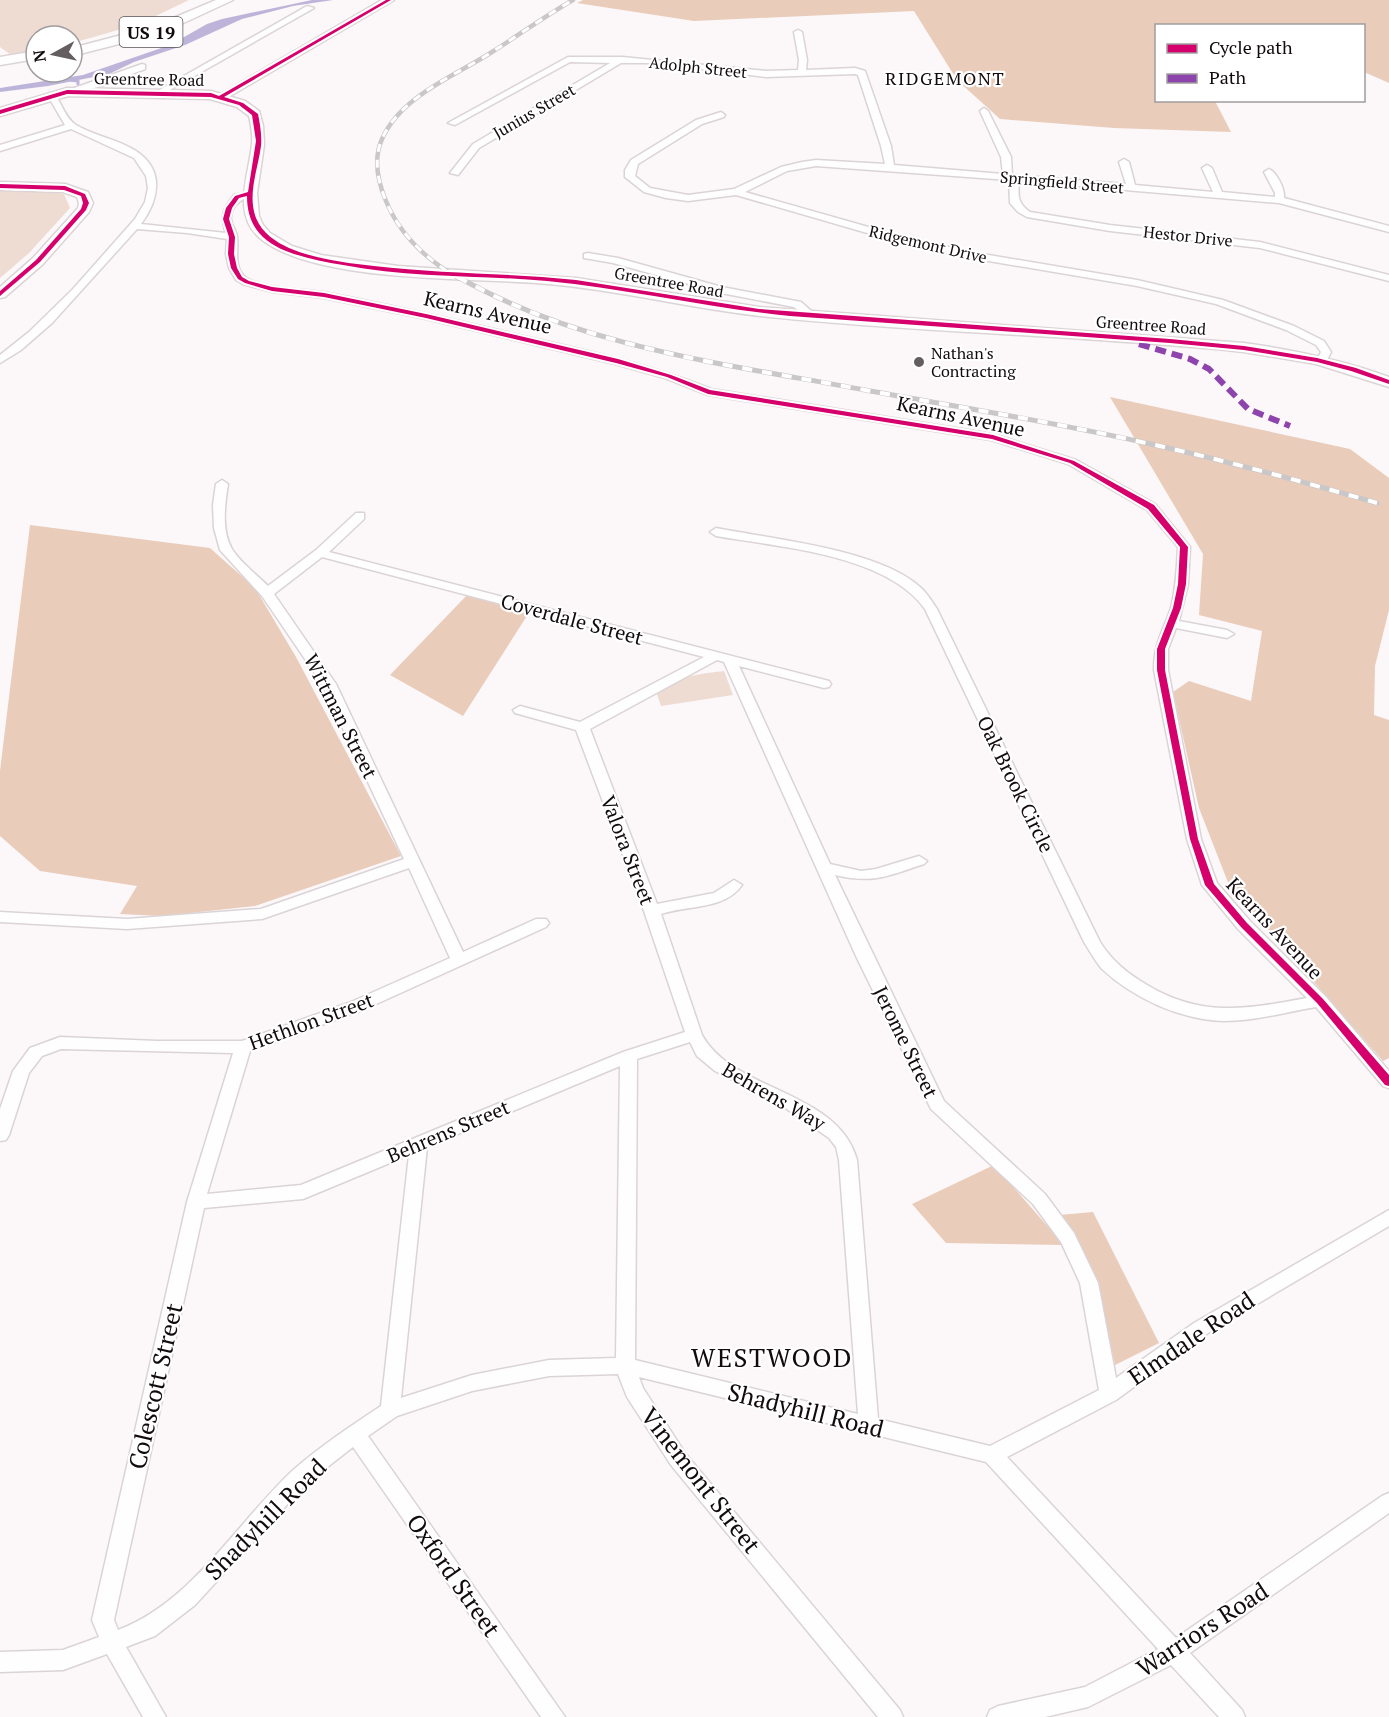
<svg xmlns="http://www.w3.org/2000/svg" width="1389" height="1717" font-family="'PT Serif',serif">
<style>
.green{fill:#eedbd1}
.forest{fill:#e9ccba}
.water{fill:#bdb5d9}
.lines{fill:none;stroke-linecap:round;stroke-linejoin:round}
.stream{stroke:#bdb5d9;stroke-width:3}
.minor-casing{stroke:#dbd4d7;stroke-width:3}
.tertiary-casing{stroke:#dbd4d7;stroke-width:3}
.secondary-casing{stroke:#dbd4d7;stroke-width:3}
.trunk-casing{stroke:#dbd4d7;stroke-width:3}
.minor{fill:#fffefe;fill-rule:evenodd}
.tertiary{fill:#fffefe;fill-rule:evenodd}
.secondary{fill:#fffefe;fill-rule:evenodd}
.trunk{fill:#fffefe;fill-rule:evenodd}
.rail-far1-casing{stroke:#c9c7c8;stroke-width:4.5}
.rail-casing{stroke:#c9c7c8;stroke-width:5}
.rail-far1{stroke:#fff;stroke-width:3;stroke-dasharray:8;stroke-linecap:butt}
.rail{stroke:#fff;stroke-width:4;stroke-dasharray:10;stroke-linecap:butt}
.quiet{stroke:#8e44ad;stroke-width:6;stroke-dasharray:11 6;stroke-linecap:butt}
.cycleway-casing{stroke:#fff;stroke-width:4}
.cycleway{fill:#d6006c;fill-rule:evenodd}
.poi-dot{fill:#645e60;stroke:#fff;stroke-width:2}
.labels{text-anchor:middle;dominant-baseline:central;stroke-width:4.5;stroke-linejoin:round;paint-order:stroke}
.far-street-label{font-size:16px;fill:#120b0e;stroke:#fff}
.far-poi-label{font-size:16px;fill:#120b0e;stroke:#fff;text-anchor:start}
.shield{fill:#fff;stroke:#595456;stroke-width:1.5}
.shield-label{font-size:18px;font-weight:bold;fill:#120b0e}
.far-neighbourhood-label{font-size:18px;letter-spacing:1.5px;fill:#120b0e;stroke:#fff}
.street-label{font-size:20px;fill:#120b0e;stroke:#fff}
.near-street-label{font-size:24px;fill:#120b0e;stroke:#fff}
.near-neighbourhood-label{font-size:26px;letter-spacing:1.5px;fill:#120b0e;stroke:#fff}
</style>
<rect width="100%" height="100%" fill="#fcf7f9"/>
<g class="green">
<polygon points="0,0 189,0 139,24 76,42 72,42 72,36 36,36 36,50 11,55 0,47"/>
<polygon points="26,189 64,194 70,208 29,253 0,278 0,190"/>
<path d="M724,671L733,695L661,706L657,694C665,677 707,673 724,671Z"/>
</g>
<g class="forest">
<polygon points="583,0 1389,0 1389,83 1364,72 1364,26 1156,26 1156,100 1215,101 1231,132 1114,128 1000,119 957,80 914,11 694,21 577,3"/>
<polygon points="1110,397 1350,449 1389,478 1389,610 1375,666 1374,715 1389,720 1389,1058 1383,1061 1229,885 1199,808 1173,692 1189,681 1251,701 1262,631 1199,615 1203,554"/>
<polygon points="30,525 210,548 255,588 296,657 401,856 255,906 162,916 120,914 137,886 40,871 0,836 0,771"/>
<polygon points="470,592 532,608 463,716 390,675"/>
<polygon points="994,1165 1064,1245 946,1243 912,1204"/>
<polygon points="1093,1212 1159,1343 1115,1365 1097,1281 1080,1243 1059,1215"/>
</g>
<polygon class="water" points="312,0 333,0 293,6 242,19 185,45 134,62 109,74 48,86 0,92 0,88 83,75 170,45 207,24 222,19"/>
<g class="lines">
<polyline class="stream" points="69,80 78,81 78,84"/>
<defs>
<g id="minor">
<polygon points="307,6 314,8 161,95 154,93"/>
<path d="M798,30L802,32L807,60L806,70L855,68L865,71L891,146L894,165L1003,174L1001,157L980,111L984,108L988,111L1011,157L1012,175L1126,184L1119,162L1124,159L1129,162L1135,185L1213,192L1202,168L1207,165L1212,168L1222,192L1275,197V193L1264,172L1269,169C1277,173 1285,189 1284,198L1389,226V232L1279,203L1019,181C1018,195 1017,203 1030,212L1110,225L1260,242L1389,275V281L1260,248L1110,231L1027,217L1018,212L1010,203L1009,180L816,166L787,171L745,192L907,238L977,253L1137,280L1223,300L1294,326L1324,341L1331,352L1326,362L1322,363L1317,360L1321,352L1316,345L1286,330L1216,304L1137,286L977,259L905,244L736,195L688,201L666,198L644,192L625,177V170L631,160L696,120L721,112L725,115L724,117L702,124L638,164L635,176L650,188L688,195L734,189L781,167L802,162L816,160L885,164L881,146L858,75L855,74L766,77L649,63H621L479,148L458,175L450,173L473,144L610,63L570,62L455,125L448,123L568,57H622L766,71L798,70L799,60L794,32Z"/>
<polygon points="142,64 145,65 145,69 98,87 67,95 63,92"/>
<path d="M52,93L55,94C61,103 66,119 76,125C94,136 118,139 136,151C165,170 159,200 141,224L226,233C220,216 223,209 234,195L253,191V195C240,199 227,208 232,224C234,228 236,232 237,236C239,249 233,265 244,276C257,289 309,289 328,293C395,306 461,321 527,337C590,351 651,365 711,389L993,434L1076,460L1155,504L1190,547L1188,584L1179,621L1227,630L1234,634L1227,638L1176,628L1168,649V670L1201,839L1217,883L1250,921L1326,997L1389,1071V1088L1383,1086L1316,1007C1286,1012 1255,1021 1224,1021C1181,1020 1133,998 1102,969C1095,961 1090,951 1084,942L925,609C886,554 778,547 716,536L710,532L716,528C771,539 878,549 920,587C927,593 932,602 937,609L1100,942C1112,961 1127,973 1147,985C1202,1018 1247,1009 1307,998L1238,929L1202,885L1187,839L1154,670C1154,642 1163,632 1171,608C1176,588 1177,568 1178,547L1147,510L1068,464L991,440L708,395L665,378L615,364L426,319L324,298L272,292L243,284L236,280L229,268L226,254L227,239L187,233L137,229L52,323L21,350L0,363V355L29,332L73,289L135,219L145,202L148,188L146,176L134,158L71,129L0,151V145L65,125L48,96Z"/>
<polygon points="588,253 618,258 722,287 801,302 817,316 808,318 794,307 721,293 613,263 584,258 584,254"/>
<path d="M222,480L228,484C225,504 221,530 232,549C240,562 257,575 268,586L316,550L356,513H364V519L329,552L829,681L831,684L829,687L824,688L739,666L830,864L861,871L876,869L919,856L927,861L924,864C887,876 874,884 835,875L944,1101L1045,1194L1074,1233L1098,1283L1116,1378L1194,1323L1389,1210V1226L1208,1333L1116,1400L1007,1457L1176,1638L1382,1496L1389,1493V1513L1190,1653L1242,1710L1245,1717H1219L1171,1665L1088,1707L1045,1717H987L990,1710L998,1706L1085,1687L1158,1649L986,1462L639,1377L643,1388L685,1453L900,1710L903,1717H878L671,1465L627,1397L618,1374L549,1376L472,1391L397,1416L368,1436L565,1717H541L353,1447L307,1483L195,1605L155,1636L126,1647L166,1717H143L107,1654L63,1670L0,1672V1652L63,1650L99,1637L92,1620L187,1202L233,1053L61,1049L42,1056L29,1073L9,1135L6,1140L0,1141V1109L13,1071L30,1048L60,1037L157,1041H242L351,1002L450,958L409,868L262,919L127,929L0,922V912L127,919L261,909L404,859L322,684L262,596L220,550L214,528L213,505L216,484ZM322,557L704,657L580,722L520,706L513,710L515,713L576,730L644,911L685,1032L623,1052L301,1185L207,1194L250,1051L363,1010L546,927L549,923L546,919H536L463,952L336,684L274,594ZM717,660L724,662L856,956L931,1109L1033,1204L1061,1242L1080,1283L1099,1390L990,1446L878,1419L857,1160C838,1090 733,1092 702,1035L661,914C687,905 725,910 742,885L734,880L714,893L657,904L590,729ZM690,1042L697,1056L715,1071L781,1105L829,1138L836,1147L839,1160L858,1414L635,1360L637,1059ZM620,1066L616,1358L549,1360L472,1375L401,1398L427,1147ZM409,1155L381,1406C351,1426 319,1447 292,1471C237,1523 191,1603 118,1630L114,1620L204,1208L303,1199Z"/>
</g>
<polygon id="tertiary" points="382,0 394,0 225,99 216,97"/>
<g id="secondary">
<path d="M67,88L211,91L245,101L259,111L263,126L264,145L257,193L259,216L263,225L270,233L292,246L321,255L398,266L576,278L759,307L1244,343C1294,350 1342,360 1389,377V387L1316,364L1244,352C1083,335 921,333 760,316C689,308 619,290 548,284C476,277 317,284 261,239C231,215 249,175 252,144C253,134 251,125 249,116L237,107L210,99L68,96L0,116V108Z"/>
<polygon points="0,182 65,184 88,192 93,203 89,212 43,264 5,297 0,298 0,287 33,258 78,208 79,203 77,197 63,192 0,190"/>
</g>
<g id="trunk">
<polygon points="216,0 233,0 162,33 72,56 72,48 152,27"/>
<polygon points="36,51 36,59 0,65 0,57"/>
</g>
</defs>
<use href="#minor" class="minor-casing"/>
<use href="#tertiary" class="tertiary-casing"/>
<use href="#secondary" class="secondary-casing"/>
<use href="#trunk" class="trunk-casing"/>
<use href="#minor" class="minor"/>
<use href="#tertiary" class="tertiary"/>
<use href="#secondary" class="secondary"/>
<use href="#trunk" class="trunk"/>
<defs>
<path id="rail-far1" d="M460,279C428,261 400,235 386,201C378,182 373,159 382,139C401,96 455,76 492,52C519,35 545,16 573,0"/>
<path id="rail" d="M458,277C583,348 726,364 865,390C958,407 1053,422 1146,443C1224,460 1300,481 1377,503"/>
</defs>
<use href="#rail-far1" class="rail-far1-casing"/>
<use href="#rail" class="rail-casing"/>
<use href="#rail-far1" class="rail-far1"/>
<use href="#rail" class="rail"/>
<polyline class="quiet" points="1139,344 1190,359 1209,369 1248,409 1290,426"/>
<defs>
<g id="cycleway">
<path d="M386,0H391L224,97L243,103L258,114C260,124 262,135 261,146C258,169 247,195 256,218C262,233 276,242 289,248C315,259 346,263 374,266C441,274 509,273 576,280L759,309L1170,339L1244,346L1317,358L1356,368L1389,380V384L1351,371L1317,362L1244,350L1170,343L790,316C708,308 629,289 547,281C479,275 411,278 343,265C324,262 304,258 286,251C260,240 247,224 247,196L239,198L232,208L229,219L235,237L234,254L237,268L242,277L249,281L272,287L324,293L426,314L618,359L671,375L710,390L993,435L1074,461L1154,505L1188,547L1186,584L1181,608L1165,649V670L1198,839L1214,884L1247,923L1323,999L1389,1075V1086L1385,1085L1317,1003L1241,927L1205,885L1190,839L1157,670V649L1173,608L1178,584L1180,547L1148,509L1070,463L992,439L708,394L667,377L616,363L426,318L324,297L272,291L245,283L238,279L231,268L228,254L229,237L223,219L226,208L235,196L248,192L256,141L252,115L239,105L211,97L67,94L0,114V110L67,90L211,93L219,96Z"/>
<polygon points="0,184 65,186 85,194 89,203 86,210 40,262 0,296 0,291 36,260 81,209 83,203 81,196 64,190 0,188"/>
</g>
</defs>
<use href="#cycleway" class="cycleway-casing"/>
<use href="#cycleway" class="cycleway"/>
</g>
<circle class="poi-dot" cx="919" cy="362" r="6"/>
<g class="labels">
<g class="far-street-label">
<text transform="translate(698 67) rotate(6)">Adolph Street</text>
<text transform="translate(149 79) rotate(1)">Greentree Road</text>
<text transform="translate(534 111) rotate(-30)">Junius Street</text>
<text transform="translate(1062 182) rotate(5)">Springfield Street</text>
<text transform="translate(1188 236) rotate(6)">Hestor Drive</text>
<text transform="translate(928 244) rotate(13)">Ridgemont Drive</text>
<text transform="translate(669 282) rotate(10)">Greentree Road</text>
<text transform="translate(1151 325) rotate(4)">Greentree Road</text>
</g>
<g class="far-poi-label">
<text x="931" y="353">Nathan's<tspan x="931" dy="18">Contracting</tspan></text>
</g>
<rect class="shield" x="119.5" y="17" width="63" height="30" rx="4.5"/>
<g class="shield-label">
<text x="151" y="32">US 19</text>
</g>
<g class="far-neighbourhood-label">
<text x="945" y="78">RIDGEMONT</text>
</g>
<g class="street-label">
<text transform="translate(488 312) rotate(13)">Kearns Avenue</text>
<text transform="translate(961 416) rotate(12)">Kearns Avenue</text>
<text transform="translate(572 619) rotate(15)">Coverdale Street</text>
<text transform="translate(341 716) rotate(63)">Wittman Street</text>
<text transform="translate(1016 784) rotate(64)">Oak Brook Circle</text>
<text transform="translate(628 850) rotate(69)">Valora Street</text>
<text transform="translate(1275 928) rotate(47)">Kearns Avenue</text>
<text transform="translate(311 1021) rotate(-20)">Hethlon Street</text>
<text transform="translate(906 1042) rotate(64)">Jerome Street</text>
<text transform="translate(774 1096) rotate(30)">Behrens Way</text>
<text transform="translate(448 1131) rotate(-23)">Behrens Street</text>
</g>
<g class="near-street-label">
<text transform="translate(1191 1338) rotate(-34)">Elmdale Road</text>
<text transform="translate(155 1386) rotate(-77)">Colescott Street</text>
<text transform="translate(806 1410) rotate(14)">Shadyhill Road</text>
<text transform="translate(701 1480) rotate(52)">Vinemont Street</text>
<text transform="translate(265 1519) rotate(-45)">Shadyhill Road</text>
<text transform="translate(454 1575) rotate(55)">Oxford Street</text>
<text transform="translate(1202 1629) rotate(-33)">Warriors Road</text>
</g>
<g class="near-neighbourhood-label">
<text x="772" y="1357">WESTWOOD</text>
</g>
</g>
<rect x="1155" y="24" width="210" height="78" fill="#ffffff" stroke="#a09d9f" stroke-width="1.5"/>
<rect x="1167" y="44" width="30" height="9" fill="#d6006c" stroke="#a09d9f" stroke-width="1.5"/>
<text x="1209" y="54" font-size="18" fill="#120b0e">Cycle path</text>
<rect x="1167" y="74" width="30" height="9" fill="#8e44ad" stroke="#a09d9f" stroke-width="1.5"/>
<text x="1209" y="84" font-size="18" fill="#120b0e">Path</text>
<g transform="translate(54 54) rotate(262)"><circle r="28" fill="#ffffff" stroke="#a09d9f" stroke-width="1.5"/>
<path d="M0-4.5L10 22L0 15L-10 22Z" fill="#645e60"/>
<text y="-9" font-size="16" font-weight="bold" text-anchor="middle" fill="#120b0e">N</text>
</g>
</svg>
